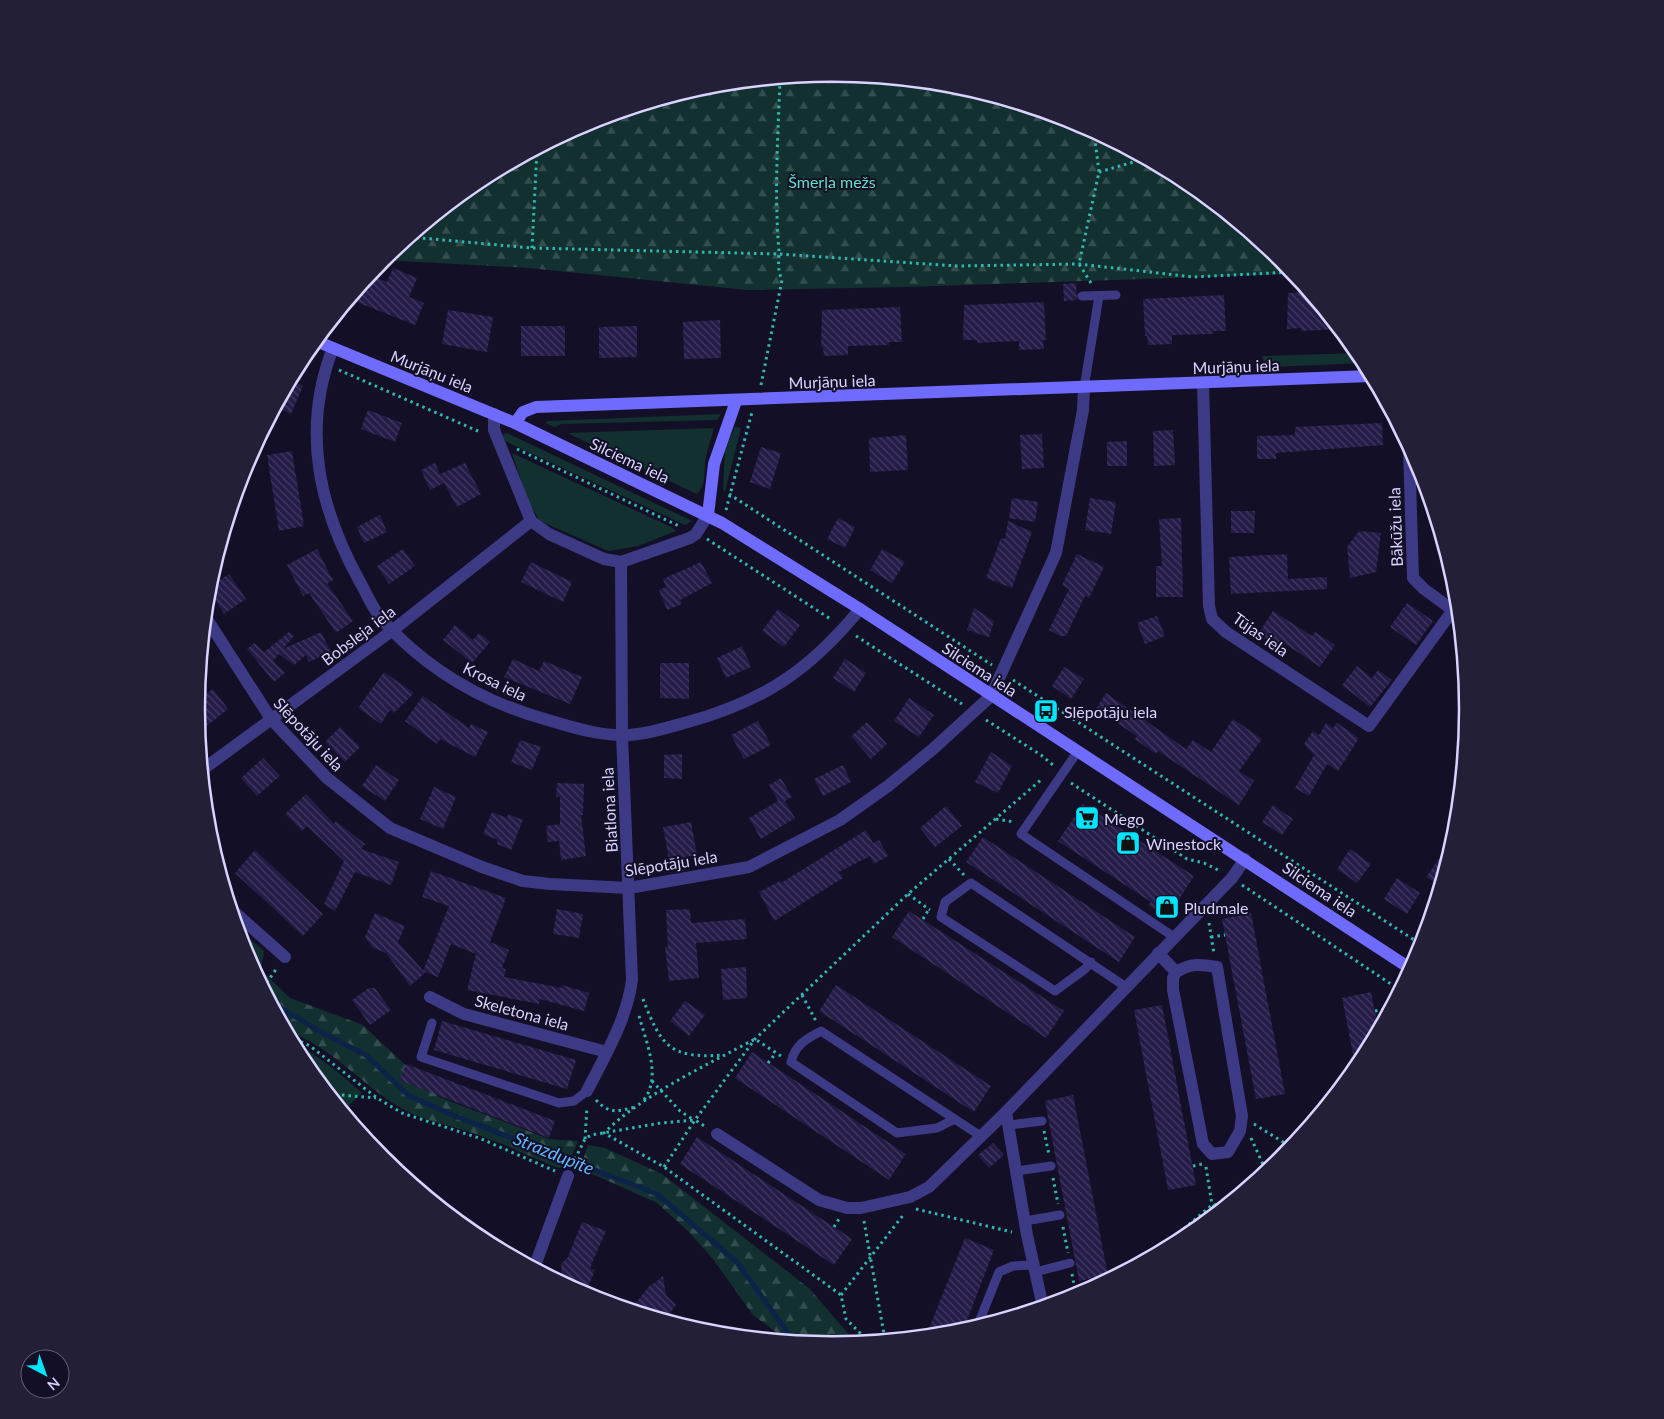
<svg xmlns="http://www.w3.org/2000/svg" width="1664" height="1419" font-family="Lato,sans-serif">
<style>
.grass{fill:#12302f}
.forest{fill:url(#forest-firs)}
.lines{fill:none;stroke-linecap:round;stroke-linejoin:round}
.stream{stroke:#0c2248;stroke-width:5}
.building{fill:url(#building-back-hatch)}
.path{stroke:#2fb8b0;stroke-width:3;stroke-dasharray:2.5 4;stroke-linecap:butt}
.lane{stroke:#3d3a85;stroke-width:9}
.street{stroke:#3d3a85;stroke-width:12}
.secondary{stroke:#6f6bff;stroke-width:12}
.labels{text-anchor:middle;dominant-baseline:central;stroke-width:4;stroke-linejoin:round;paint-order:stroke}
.park-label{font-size:16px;fill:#5fe0c0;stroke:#130f26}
.street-label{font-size:16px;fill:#d9d4ff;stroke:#130f26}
.poi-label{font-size:16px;fill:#d9d4ff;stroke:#130f26;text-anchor:start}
.water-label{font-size:18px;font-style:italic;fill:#62b6ff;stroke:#130f26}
.rim{fill:none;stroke:#d9d4ff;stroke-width:2.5}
</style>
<defs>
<pattern id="forest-firs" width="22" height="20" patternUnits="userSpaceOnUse" patternTransform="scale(1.25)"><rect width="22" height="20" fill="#12302f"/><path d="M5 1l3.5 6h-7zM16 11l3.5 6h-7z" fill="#344d4e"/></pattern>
<pattern id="building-back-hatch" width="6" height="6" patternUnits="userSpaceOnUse" patternTransform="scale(1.25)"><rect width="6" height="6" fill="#241b47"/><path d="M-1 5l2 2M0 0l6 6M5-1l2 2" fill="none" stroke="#433b63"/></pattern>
</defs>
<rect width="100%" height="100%" fill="#130f26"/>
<g class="grass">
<polygon points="1358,353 1364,363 1272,367 1264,364 1262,356"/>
<polygon points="721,414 717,420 561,424 555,427 545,423 548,421"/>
<polygon points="735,427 741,428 725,492 723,489 725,450"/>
<path d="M714,428C711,440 706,452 705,464C704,476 706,485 697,494L567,433Z"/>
<polygon points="507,433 692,521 685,525 505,441 502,435"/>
<polygon points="512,453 671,527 676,531 638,546 608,551 540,521 527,499"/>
<path d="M293,1043C319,1055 340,1074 362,1093L343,1111L303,1062Z"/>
</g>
<g class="forest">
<polygon points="832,74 956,86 1076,122 1185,181 1282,260 1293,274 905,287 747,290 529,268 382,260 479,181 589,122 708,86"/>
<path d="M237,928L264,951L261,970L290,998L363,1025L439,1097L549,1139L578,1141L568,1166L558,1168C533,1158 509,1146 484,1137C457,1126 425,1122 401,1108C361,1085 330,1045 287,1031L245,953Z"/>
<polygon points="588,1145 605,1148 662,1174 810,1289 856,1343 832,1345 788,1341 753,1315 713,1259 688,1231 657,1203 597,1176 579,1171"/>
</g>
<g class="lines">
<polyline class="stream" points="271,1002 319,1031 366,1055 409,1096 455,1116 657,1194 737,1262 788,1333 805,1343"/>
</g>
<g class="building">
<polygon points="393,268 417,278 409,297 424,303 415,325 354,301 359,288 370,275 387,282"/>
<polygon points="1076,283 1077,300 1064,301 1063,284"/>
<polygon points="1308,292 1319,306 1338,329 1301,331 1301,328 1287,329 1288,293"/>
<polygon points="1224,295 1226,331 1213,331 1213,334 1172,335 1172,344 1148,345 1147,336 1145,336 1143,299"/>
<polygon points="1044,302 1046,340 1043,340 1044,349 1019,350 1019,341 977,343 977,340 963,340 964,305"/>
<polygon points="900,307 902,342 889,342 889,345 848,346 848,355 824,356 823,347 821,347 822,310"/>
<polygon points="448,310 493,317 487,352 442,344"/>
<polygon points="720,320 721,358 684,359 683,322"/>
<rect x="521" y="326" width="44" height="30"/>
<polygon points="637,326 637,357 599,358 599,327"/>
<polygon points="291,380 303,386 291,414 276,407"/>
<polygon points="368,410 402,423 395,442 361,429"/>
<polygon points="1382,423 1383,445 1276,453 1276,459 1257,459 1257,436 1295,435 1295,427"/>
<polygon points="1173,430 1175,465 1154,466 1153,431"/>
<polygon points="1042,434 1044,468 1022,469 1020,435"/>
<polygon points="906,435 908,470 870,472 869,438"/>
<polygon points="1127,441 1127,466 1107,466 1107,442"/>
<polygon points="761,447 781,453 770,489 750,482"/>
<polygon points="292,451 304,526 279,531 267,455"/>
<polygon points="435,463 440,474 465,463 481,494 457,507 444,483 430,490 421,470"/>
<polygon points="1012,498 1038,502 1035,522 1009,518"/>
<polygon points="1090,498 1116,502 1111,534 1085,530"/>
<polygon points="1231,511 1255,511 1254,533 1231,533"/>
<polygon points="380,515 387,532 364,543 357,527"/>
<polygon points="838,518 855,527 845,548 827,539"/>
<polygon points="1181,518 1183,597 1156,597 1156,566 1162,566 1159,519"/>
<polygon points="1008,521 1032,532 1012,588 986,578 1001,538 1005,539"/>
<polygon points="1359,531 1381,533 1376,572 1350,578 1347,547"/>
<polygon points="317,549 333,580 327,583 353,621 336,633 309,593 303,596 287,565"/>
<polygon points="403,549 415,566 389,584 377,566"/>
<polygon points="882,549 905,562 892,583 870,570"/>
<polygon points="1077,554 1104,567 1089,598 1085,596 1066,636 1060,636 1049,630 1069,589 1062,585"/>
<polygon points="1287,554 1288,579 1327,577 1327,589 1231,594 1229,557"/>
<polygon points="531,562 572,582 563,602 521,582"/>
<polygon points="701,562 712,583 680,600 682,604 667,610 659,590 666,587 663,579"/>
<polygon points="229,574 246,599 224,614 208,588"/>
<polygon points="1407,603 1433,621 1416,645 1390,627"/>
<polygon points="974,608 994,621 989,637 967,630"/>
<polygon points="778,609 800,625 784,647 762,631"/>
<polygon points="1273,611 1312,636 1315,632 1335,645 1320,667 1284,643 1280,649 1258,634"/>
<polygon points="1157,616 1165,636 1145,644 1137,623"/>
<polygon points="455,625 473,640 479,633 490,642 472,663 443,640"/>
<polygon points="289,632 294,636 283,649 321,632 331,652 309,662 306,655 294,665 279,654 273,661 285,673 274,682 247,649 254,643 264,652"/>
<polygon points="742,646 751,667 726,678 717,658"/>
<polygon points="513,659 539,671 544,661 582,677 570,704 504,677"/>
<polygon points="845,659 866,673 854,692 833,678"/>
<polygon points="660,663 689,663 689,699 660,698"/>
<polygon points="1357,666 1372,678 1378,670 1392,680 1370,707 1342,685"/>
<polygon points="1064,667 1084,679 1071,699 1052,686"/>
<polygon points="384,672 414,693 394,713 390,710 381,724 358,708"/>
<polygon points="213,689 228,709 203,729 197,721 197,701"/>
<polygon points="1106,693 1186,749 1193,740 1211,752 1233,719 1262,739 1239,771 1254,781 1239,805 1158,751 1156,754 1135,739 1137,736 1096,709"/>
<polygon points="423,696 469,728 471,724 488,732 475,757 440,739 437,744 405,721"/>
<polygon points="909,698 934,715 919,737 894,721"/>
<polygon points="758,721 771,745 744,759 731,735"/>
<polygon points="867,722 887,744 871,759 851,736"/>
<polygon points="1326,723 1333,728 1337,723 1359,738 1338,771 1327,764 1309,796 1295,788 1314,755 1304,744 1313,731 1319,735"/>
<polygon points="340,727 360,747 345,762 325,742"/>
<polygon points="520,740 541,747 532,770 511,762"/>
<polygon points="991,752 1012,766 998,793 975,782"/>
<polygon points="682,754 682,779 664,778 664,755"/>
<polygon points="263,758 280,776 257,796 241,778"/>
<polygon points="376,765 399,780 385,801 362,786"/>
<polygon points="843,765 851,782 823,796 814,779"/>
<polygon points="781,778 792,797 785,801 795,818 761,839 749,818 778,801 769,785"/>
<polygon points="557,783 584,784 583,815 581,815 586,856 561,860 559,841 548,842 546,826 560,824 560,797 556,797"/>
<polygon points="434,787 456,797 443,829 420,819"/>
<polygon points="306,794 334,824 336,821 365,844 361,849 399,862 391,885 355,872 335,911 324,904 344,861 307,826 302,831 285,814"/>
<polygon points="1083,804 1194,876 1167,918 1148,905 1151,902 1058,841"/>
<polygon points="1273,805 1293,819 1282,835 1262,822"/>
<polygon points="946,806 962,826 935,847 920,828"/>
<polygon points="492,812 507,818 508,814 523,820 511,850 497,844 498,840 483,834"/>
<polygon points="691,822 697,855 669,860 663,827"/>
<polygon points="866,830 873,843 879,840 888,856 874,864 870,856 839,872 843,878 774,921 759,892 780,881 781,883"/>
<polygon points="983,837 1135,937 1119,962 966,862"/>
<polygon points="1450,843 1452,844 1440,886 1426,877"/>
<polygon points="1350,849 1371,864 1357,883 1337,869"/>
<polygon points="255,850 323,914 303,936 235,873"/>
<polygon points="431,871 506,898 490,942 509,950 502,968 506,969 504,977 562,988 562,985 589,993 584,1011 540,999 539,1004 467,990 476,954 451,944 438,977 423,971 449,906 422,897"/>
<polygon points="1397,878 1420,893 1407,914 1384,899"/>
<polygon points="557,909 583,914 579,938 553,934"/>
<polygon points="690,909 691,923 745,919 747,939 696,943 699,978 669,981 665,947 668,947 666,910"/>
<polygon points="909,911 1064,1011 1046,1038 892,937"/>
<polygon points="375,913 405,926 398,942 425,973 410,986 386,953 373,948 365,937"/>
<polygon points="1251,913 1285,1094 1256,1099 1222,919"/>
<polygon points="746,967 747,998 723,1000 721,969"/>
<polygon points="836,985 991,1086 974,1112 819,1011"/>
<polygon points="369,988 375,988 391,1010 370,1025 352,1000"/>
<polygon points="1371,992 1378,1029 1356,1069 1342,998"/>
<polygon points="685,1001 705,1015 689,1036 670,1021"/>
<polygon points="1162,1005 1196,1185 1168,1190 1134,1010"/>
<polygon points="442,1021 576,1060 567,1089 434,1050"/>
<polygon points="752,1052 906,1154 889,1180 735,1078"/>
<polygon points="406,1064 555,1121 549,1138 399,1080"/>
<polygon points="1073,1095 1108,1275 1079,1281 1045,1101"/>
<polygon points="697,1137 852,1239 834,1265 680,1164"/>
<polygon points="993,1143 1004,1155 989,1168 978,1155"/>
<polygon points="582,1222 606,1231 591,1265 591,1269 595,1270 585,1295 559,1281 562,1273 561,1264 568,1257"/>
<polygon points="965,1238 994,1250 963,1331 926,1336"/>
<polygon points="663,1276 666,1295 676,1305 665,1320 646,1314 634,1305 651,1284 652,1285"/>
</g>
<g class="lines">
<g class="path">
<polyline points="1099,172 1144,159"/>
<polyline points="410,237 532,248 779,254 957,266 1079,264 1193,277 1292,272"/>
<polyline points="532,248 537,150"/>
<polyline points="1091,283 1079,264 1099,172 1094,132"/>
<polyline points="304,356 315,360"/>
<polyline points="339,370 480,432"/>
<path d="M761,385L782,280C777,270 779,262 779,251C774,193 778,136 780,79"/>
<polyline points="517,449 681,527"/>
<polyline points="729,494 992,665"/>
<polyline points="726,510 752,412"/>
<polyline points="707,539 832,620"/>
<polyline points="856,636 962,704"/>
<polyline points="1013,680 1422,945"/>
<polyline points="986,720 1041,755 1053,765"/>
<polyline points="1071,783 1187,859 1204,863 1220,871"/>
<polyline points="996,819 1014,822"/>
<polyline points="949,859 964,875"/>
<polyline points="1242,885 1400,990"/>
<polyline points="908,894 930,910"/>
<polyline points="923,919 929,909"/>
<polyline points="1209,923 1214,954"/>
<polyline points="1211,937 1225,935"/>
<polyline points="263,988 277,968"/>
<polyline points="802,995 816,1021"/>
<path d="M643,999C661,1046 670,1059 723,1055"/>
<polyline points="1375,1011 1386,1009"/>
<polyline points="1387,1013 1386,1009 1399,989"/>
<path d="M639,1016C646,1042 663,1079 642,1102"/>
<polyline points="289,1036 310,1046 377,1098 402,1113 479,1138 555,1171"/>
<path d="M781,1056L755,1039C707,1065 642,1095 604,1133L664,1167L841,1295L846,1319L869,1342"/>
<polyline points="768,1063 776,1053"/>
<polyline points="652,1081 680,1111 694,1120"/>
<polyline points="329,1094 376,1098"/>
<path d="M596,1100C610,1115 618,1111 636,1107"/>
<polyline points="1254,1124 1291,1147"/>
<polyline points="1044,1131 1049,1155"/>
<polyline points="1251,1138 1266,1171"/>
<polyline points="585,1139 587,1107"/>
<polyline points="572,1165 585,1139 591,1135 661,1123 695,1120 706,1127"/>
<polyline points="1193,1166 1202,1164"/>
<polyline points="664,1167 695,1120 755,1039 908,894 1042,779"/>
<polyline points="1206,1167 1212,1205 1219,1210"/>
<polyline points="1053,1178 1058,1204"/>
<polyline points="916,1209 1012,1232"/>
<polyline points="864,1221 885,1340"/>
<polyline points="834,1227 839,1219"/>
<polyline points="1063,1227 1068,1253"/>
<polyline points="1149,1258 1212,1205 1227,1204"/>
<polyline points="1072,1274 1076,1296"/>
<polyline points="1075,1288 1102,1283"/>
<polyline points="841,1295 904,1214"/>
</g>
<g class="lane">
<polyline points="1082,296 1116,295"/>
<polyline points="1084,388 1099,296"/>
<polyline points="1078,751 1021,834 1174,937"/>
<polyline points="1091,962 1085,969 1055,991 941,917 945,902 971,883 1126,987"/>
<polyline points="432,1023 421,1057 559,1103 574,1101 587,1091"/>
<path d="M955,1119L937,1128L897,1133L791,1062C795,1045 806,1039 821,1031L982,1137"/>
<polyline points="1009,1125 1042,1121"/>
<polyline points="1016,1171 1051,1166"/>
<polyline points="1025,1221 1060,1215"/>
<polyline points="1035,1272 1070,1263"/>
<polyline points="977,1327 999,1272 1013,1266 1033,1265"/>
</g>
<g class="street">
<path d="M333,348C301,430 319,508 360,582C367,594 374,612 384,622C428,670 485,703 548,720C572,727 596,735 622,735C645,735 666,728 688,722C764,701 810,670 860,609"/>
<polyline points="1203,383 1209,606 1212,619 1226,632 1369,726 1453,610"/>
<polyline points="494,414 494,430 531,521 549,534 604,559 621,562 690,538 696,534 708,515"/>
<polyline points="1409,447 1413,578 1424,589 1458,614"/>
<polyline points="205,616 271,719 327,778 390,828 482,867 523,881 550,884 629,888 749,867 840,820 888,786 933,749 991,696 1056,553 1083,410 1084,388"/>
<polyline points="202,770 393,630 531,521"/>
<polyline points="232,910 285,957"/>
<path d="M1158,953L1176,972C1191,963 1200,964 1217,967L1242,1116L1240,1131L1228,1152L1212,1154L1203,1144L1173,990V978L1176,972"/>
<polyline points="430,997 464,1014 607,1052"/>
<path d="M587,1091C605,1056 627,1019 632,980L622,735L621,562"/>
<polyline points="1006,1112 1027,1235 1043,1307"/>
<polyline points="717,1134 819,1200 847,1208 861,1208 910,1197 929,1187 1006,1112 1232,878 1245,859"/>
<polyline points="534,1268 568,1176"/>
</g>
<g class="secondary">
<polyline points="316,341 515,423 722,523 860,609 1411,969"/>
<polyline points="515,423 523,412 536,407 1371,376"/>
<polyline points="708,515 714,464 736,401"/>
</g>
</g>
<defs>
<symbol id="bus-square" viewBox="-11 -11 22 22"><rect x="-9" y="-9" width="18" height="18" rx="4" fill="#00e5ff" stroke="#130f26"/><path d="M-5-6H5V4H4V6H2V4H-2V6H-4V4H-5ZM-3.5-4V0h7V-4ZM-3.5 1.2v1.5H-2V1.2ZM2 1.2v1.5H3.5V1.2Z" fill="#111"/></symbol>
<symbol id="supermarket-square" viewBox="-11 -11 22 22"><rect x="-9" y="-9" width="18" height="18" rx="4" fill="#00e5ff" stroke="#130f26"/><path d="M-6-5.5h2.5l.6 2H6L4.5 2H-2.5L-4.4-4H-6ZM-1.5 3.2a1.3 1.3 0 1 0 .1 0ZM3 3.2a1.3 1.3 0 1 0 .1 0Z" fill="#111"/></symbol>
<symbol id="shop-square" viewBox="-11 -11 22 22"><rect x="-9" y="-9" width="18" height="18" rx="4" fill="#00e5ff" stroke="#130f26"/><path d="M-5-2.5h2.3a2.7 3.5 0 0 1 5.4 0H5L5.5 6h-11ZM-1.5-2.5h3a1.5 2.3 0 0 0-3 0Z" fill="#111"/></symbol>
</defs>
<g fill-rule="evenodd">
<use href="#bus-square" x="1032" y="697" width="28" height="28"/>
<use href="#supermarket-square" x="1073" y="804" width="28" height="28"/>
<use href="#shop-square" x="1114" y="829" width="28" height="28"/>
<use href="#shop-square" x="1153" y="893" width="28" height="28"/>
</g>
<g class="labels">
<g class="park-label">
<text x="832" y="181">Šmerļa mežs</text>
</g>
<g class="street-label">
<text transform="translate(1236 366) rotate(-2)">Murjāņu iela</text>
<text transform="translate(432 371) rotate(22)">Murjāņu iela</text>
<text transform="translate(832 381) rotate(-2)">Murjāņu iela</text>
<text transform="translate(630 460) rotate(25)">Silciema iela</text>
<text transform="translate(1395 527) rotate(-92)">Bākūžu iela</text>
<text transform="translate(1261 634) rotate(35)">Tūjas iela</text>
<text transform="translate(358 635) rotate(-37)">Bobsleja iela</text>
<text transform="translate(980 669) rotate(33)">Silciema iela</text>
<text transform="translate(495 681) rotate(26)">Krosa iela</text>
<text transform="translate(309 734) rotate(47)">Slēpotāju iela</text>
<text transform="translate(609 810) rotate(-93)">Biatlona iela</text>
<text transform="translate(671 863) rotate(-9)">Slēpotāju iela</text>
<text transform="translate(1320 889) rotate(34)">Silciema iela</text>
<text transform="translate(522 1012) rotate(15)">Skeletona iela</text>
</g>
<g class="poi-label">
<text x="1064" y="711">Slēpotāju iela</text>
<text x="1104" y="818">Mego</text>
<text x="1146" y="843">Winestock</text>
<text x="1184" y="907">Pludmale</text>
</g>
<g class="water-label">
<text transform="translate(554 1153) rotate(22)">Strazdupīte</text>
</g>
</g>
<path d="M0 0H1664V1419H0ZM205 709a627 627 0 1 1 1254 0a627 627 0 1 1-1254 0Z" fill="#231f37" fill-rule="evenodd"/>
<path class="rim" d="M205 709a627 627 0 1 1 1254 0a627 627 0 1 1-1254 0Z"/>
<g transform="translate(45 1374) rotate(139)"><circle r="24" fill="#130f26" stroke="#625e7d"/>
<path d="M0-4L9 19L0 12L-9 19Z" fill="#00e5ff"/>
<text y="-8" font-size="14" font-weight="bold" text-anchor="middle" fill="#d9d4ff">N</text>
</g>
</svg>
